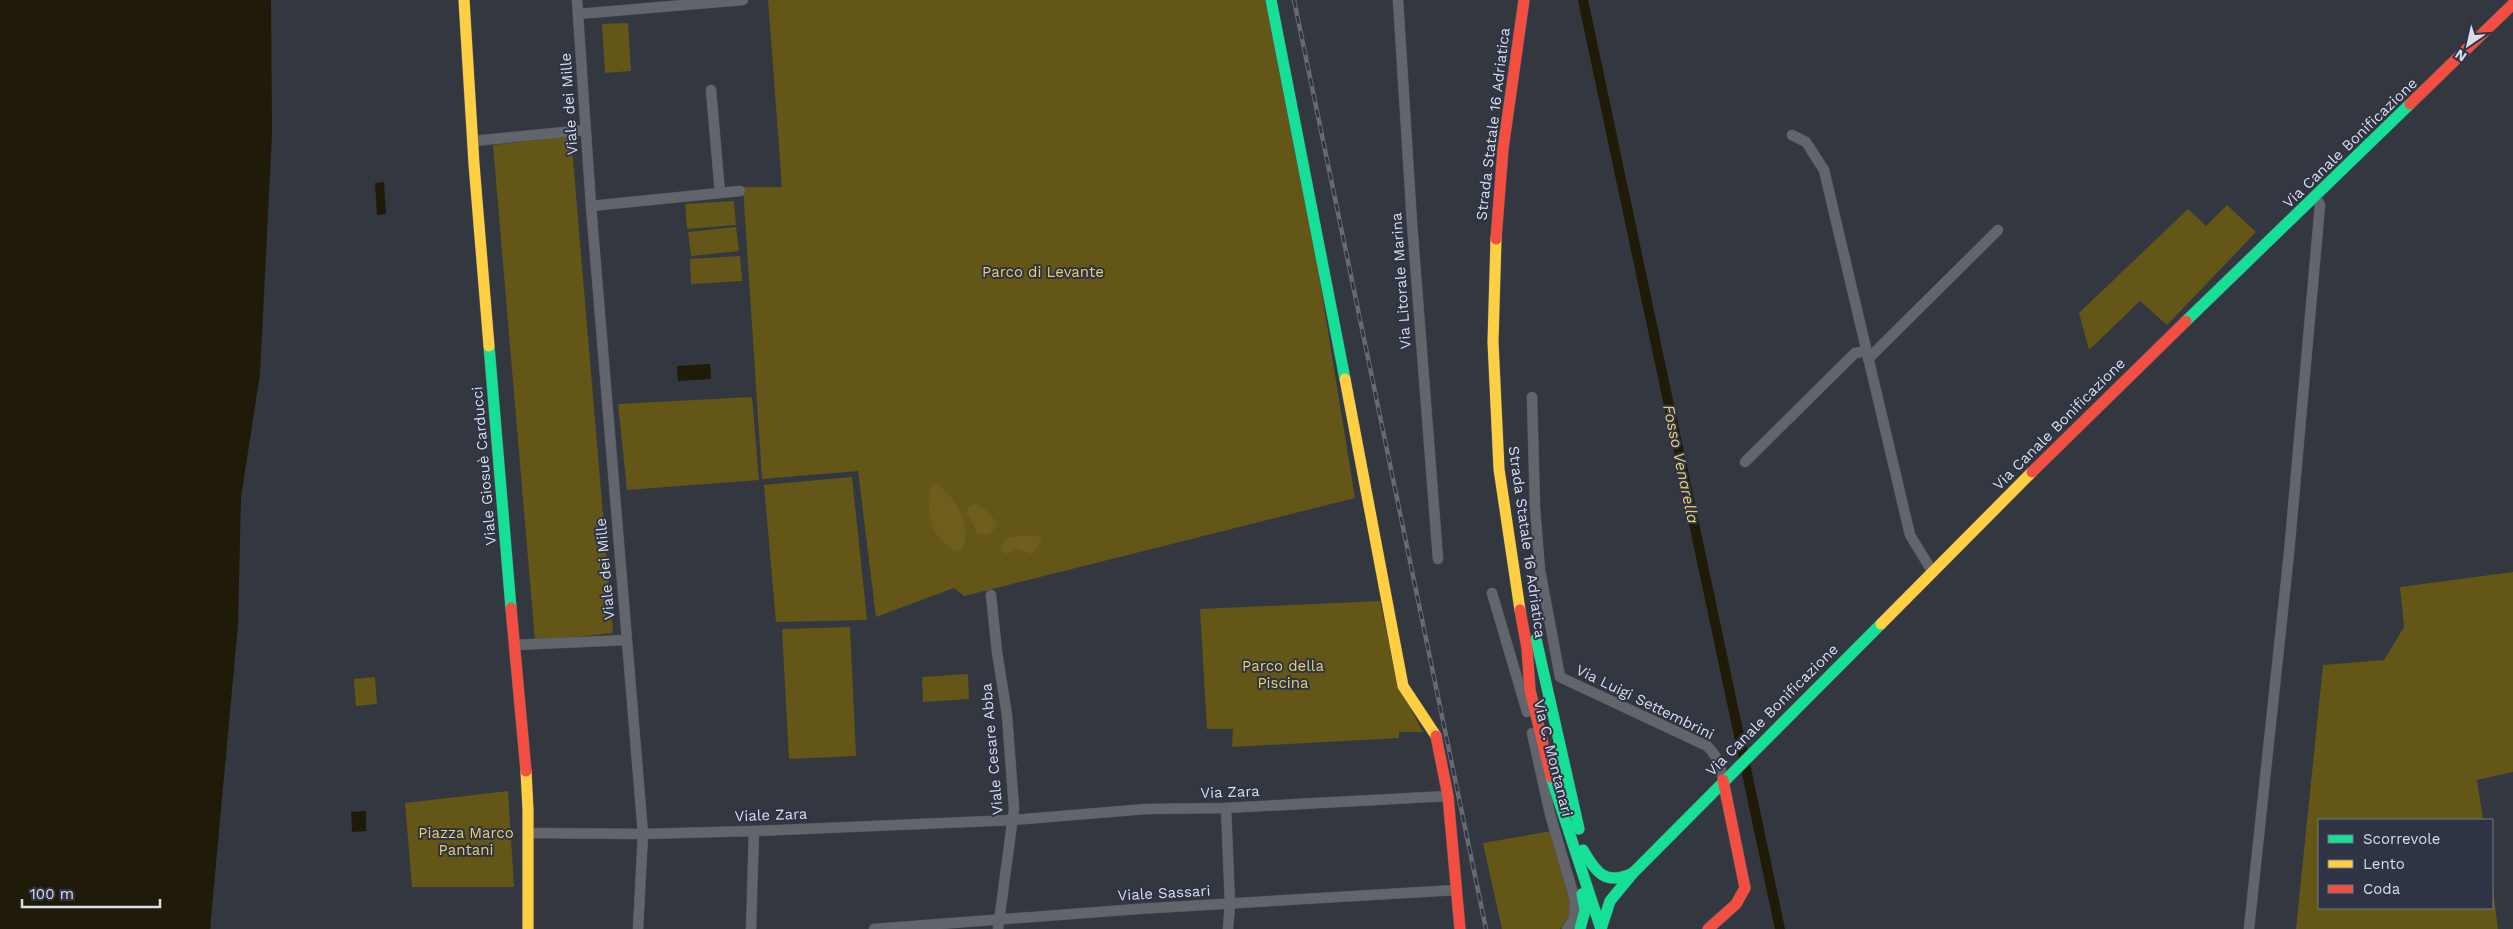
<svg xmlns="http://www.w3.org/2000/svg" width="2513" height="929" font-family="'Work Sans',sans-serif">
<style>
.green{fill:#645616}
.forest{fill:#6d5e1e}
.water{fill:#1f1b08}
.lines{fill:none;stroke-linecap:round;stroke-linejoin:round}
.canal{stroke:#1f1b08;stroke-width:10}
.street-casing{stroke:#52555d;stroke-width:11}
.fast-casing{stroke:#52555d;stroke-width:12}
.slow-casing{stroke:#52555d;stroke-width:12}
.jam-casing{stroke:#52555d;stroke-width:12}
.street{stroke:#62656c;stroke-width:10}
.fast{stroke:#16e098;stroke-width:11}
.slow{stroke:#ffcf43;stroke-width:11}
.jam{stroke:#f24e42;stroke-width:11}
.rail-casing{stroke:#676a70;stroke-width:4.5}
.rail{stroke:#2e3445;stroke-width:2.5;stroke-dasharray:8;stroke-linecap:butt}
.labels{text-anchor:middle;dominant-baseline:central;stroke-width:4;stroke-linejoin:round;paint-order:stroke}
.street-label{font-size:15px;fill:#d9dde8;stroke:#2e3445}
.park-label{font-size:15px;fill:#e8cf6b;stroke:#2e3445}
.water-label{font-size:16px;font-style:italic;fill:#e8cf6b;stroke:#2e3445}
</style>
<rect width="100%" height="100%" fill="#333740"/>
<g class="green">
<polygon points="768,0 1265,0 1310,220 1355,498 964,596 954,588 876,617 858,471 762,479 743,187 782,187"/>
<polygon points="628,23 631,71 605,73 602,24"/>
<polygon points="571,136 613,633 535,641 493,145"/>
<polygon points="734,201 736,225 687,229 685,204"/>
<polygon points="2227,205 2256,232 2167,325 2140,301 2089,350 2079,313 2188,209 2206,226"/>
<polygon points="736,227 739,251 691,256 688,232"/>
<polygon points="740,256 742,281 691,284 690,259"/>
<polygon points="752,397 759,480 627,490 618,404"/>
<polygon points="852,477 867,620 776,622 764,485"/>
<polygon points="2513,572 2513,772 2477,780 2483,820 2319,820 2319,908 2492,908 2492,883 2498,929 2296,929 2323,665 2384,660 2404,627 2400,587"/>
<polygon points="1380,601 1397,682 1423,732 1399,732 1399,738 1232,747 1233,729 1207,729 1200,609"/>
<polygon points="850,627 856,756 789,759 782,629"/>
<polygon points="968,674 969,699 923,702 922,677"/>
<polygon points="375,677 377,704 356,706 354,679"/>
<polygon points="508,791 514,887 412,887 405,803"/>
<polygon points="1552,831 1572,905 1570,915 1560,929 1502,929 1483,843"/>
</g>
<g class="forest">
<path d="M936,483C956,498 974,526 961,551C954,551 952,549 947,545C926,531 928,507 931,485Z"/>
<path d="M975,504C983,506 995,517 997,526L988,535L977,534L970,518L966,513L969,507Z"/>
<polygon points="1021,535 1039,536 1042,539 1032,554 1017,549 1008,554 1000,551 1004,539"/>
</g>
<g class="water">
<polygon points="0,0 271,0 272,134 260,374 241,497 238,625 210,929 0,929"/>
<polygon points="384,182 386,214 377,215 375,183"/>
<polygon points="710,364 711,379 678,381 677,366"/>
<polygon points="366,811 366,831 352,832 351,812"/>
</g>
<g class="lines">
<polyline class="canal" points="1583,0 1780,929"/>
<defs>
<g id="street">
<polyline points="577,0 591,206 643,834 638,929"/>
<polyline points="1398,0 1412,223 1438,559"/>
<polyline points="578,14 743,0"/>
<polyline points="711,90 720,193"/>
<polyline points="1792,135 1806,142 1824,170 1910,535 1932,571"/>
<polyline points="473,141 585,130"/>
<polyline points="591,206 740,191"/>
<polyline points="1868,359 1998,230"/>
<path d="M1532,397L1535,508L1540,570L1560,677L1707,746C1717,755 1721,767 1723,780"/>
<polyline points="1745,462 1855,353 1866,351"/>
<polyline points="1492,593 1527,712"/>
<polyline points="991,595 997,652 1007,715 1014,809 998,929"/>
<polyline points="514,645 626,640"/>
<polyline points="1532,733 1550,814 1575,900 1574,919 1567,929"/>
<polyline points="1226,808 1230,904 1228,929"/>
<polyline points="529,833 643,834 754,831 1014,820 1146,809 1226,808 1448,796"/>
<polyline points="751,929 754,831"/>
<polyline points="874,929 1138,909 1456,890"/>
<polyline points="2249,929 2289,553 2320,205 2316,197"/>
</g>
<g id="fast">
<polyline points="1271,0 1345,379"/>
<polyline points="2186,321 2410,104"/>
<polyline points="489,346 511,608"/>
<polyline points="1536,639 1579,829"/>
<polyline points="1551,777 1601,929"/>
<path d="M1583,850C1596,873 1606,886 1633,873"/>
<polyline points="1633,873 1881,624"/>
<polyline points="1580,929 1585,910 1582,894"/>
<polyline points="1601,929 1610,901 1633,873"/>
</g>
<g id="slow">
<polyline points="464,0 474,164 489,346"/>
<polyline points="1496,239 1493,342 1499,469 1520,610"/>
<polyline points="1345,379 1403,686 1436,736"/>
<polyline points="1881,624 2032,472"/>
<polyline points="526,771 528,810 528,929"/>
</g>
<g id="jam">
<polyline points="2410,104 2513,4"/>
<polyline points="1496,239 1503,149 1524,0"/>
<polyline points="2032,472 2186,321"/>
<polyline points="511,608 526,771"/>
<polyline points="1520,610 1527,648 1530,690 1551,777"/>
<polyline points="1436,736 1448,796 1460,929"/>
<polyline points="1708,929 1736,904 1745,888 1723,780"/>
</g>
</defs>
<use href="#street" class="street-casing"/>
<use href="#fast" class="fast-casing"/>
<use href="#slow" class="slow-casing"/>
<use href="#jam" class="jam-casing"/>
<use href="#street" class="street"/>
<use href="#fast" class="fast"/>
<use href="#slow" class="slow"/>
<use href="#jam" class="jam"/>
<defs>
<polyline id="rail" points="1294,0 1486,929"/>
</defs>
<use href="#rail" class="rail-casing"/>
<use href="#rail" class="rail"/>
</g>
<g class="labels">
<g class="street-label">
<text transform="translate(569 104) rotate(-94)">Viale dei Mille</text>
<text transform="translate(1493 124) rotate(-83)">Strada Statale 16 Adriatica</text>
<text transform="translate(2350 143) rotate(-44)">Via Canale Bonificazione</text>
<text transform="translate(1401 281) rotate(-94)">Via Litorale Marina</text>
<text transform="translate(2059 424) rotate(-45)">Via Canale Bonificazione</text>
<text transform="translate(484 466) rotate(-95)">Viale Giosuè Carducci</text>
<text transform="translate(1527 542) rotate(82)">Strada Statale 16 Adriatica</text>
<text transform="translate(605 569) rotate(-95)">Viale dei Mille</text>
<text transform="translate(1645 702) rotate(26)">Via Luigi Settembrini</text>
<text transform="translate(1772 710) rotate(-45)">Via Canale Bonificazione</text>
<text transform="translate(992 749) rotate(-95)">Viale Cesare Abba</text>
<text transform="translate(1553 758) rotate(76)">Via C. Montanari</text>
<text transform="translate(1230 792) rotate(-2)">Via Zara</text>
<text transform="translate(771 815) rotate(-2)">Viale Zara</text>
<text transform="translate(1164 893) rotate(-3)">Viale Sassari</text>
</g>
<g class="park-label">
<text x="1043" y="272">Parco di Levante</text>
<text x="1283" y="666">Parco della<tspan x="1283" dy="17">Piscina</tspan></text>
<text x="466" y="833">Piazza Marco<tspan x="466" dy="17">Pantani</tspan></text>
</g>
<g class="water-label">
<text transform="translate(1681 464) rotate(78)">Fosso Venarella</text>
</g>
</g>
<rect x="2318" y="819" width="175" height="90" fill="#2e3445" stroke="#727886"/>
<rect x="2328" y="835" width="25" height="8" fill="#16e098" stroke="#727886"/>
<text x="2363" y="844" font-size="15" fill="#d9dde8">Scorrevole</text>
<rect x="2328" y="860" width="25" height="8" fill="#ffcf43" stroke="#727886"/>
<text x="2363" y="869" font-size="15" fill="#d9dde8">Lento</text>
<rect x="2328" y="885" width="25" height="8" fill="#f24e42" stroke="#727886"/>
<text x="2363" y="894" font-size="15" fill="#d9dde8">Coda</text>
<g transform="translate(2468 45) rotate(214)" stroke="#2e3445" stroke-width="4" paint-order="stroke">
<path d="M0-4L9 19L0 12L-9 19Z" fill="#d9dde8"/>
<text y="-8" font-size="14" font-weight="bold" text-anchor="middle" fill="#d9dde8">N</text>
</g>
<path d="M22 899v8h138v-8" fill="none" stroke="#d9dde8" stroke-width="2.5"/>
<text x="30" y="899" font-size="15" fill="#d9dde8" stroke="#2e3445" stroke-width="4" paint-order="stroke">100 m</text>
</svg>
